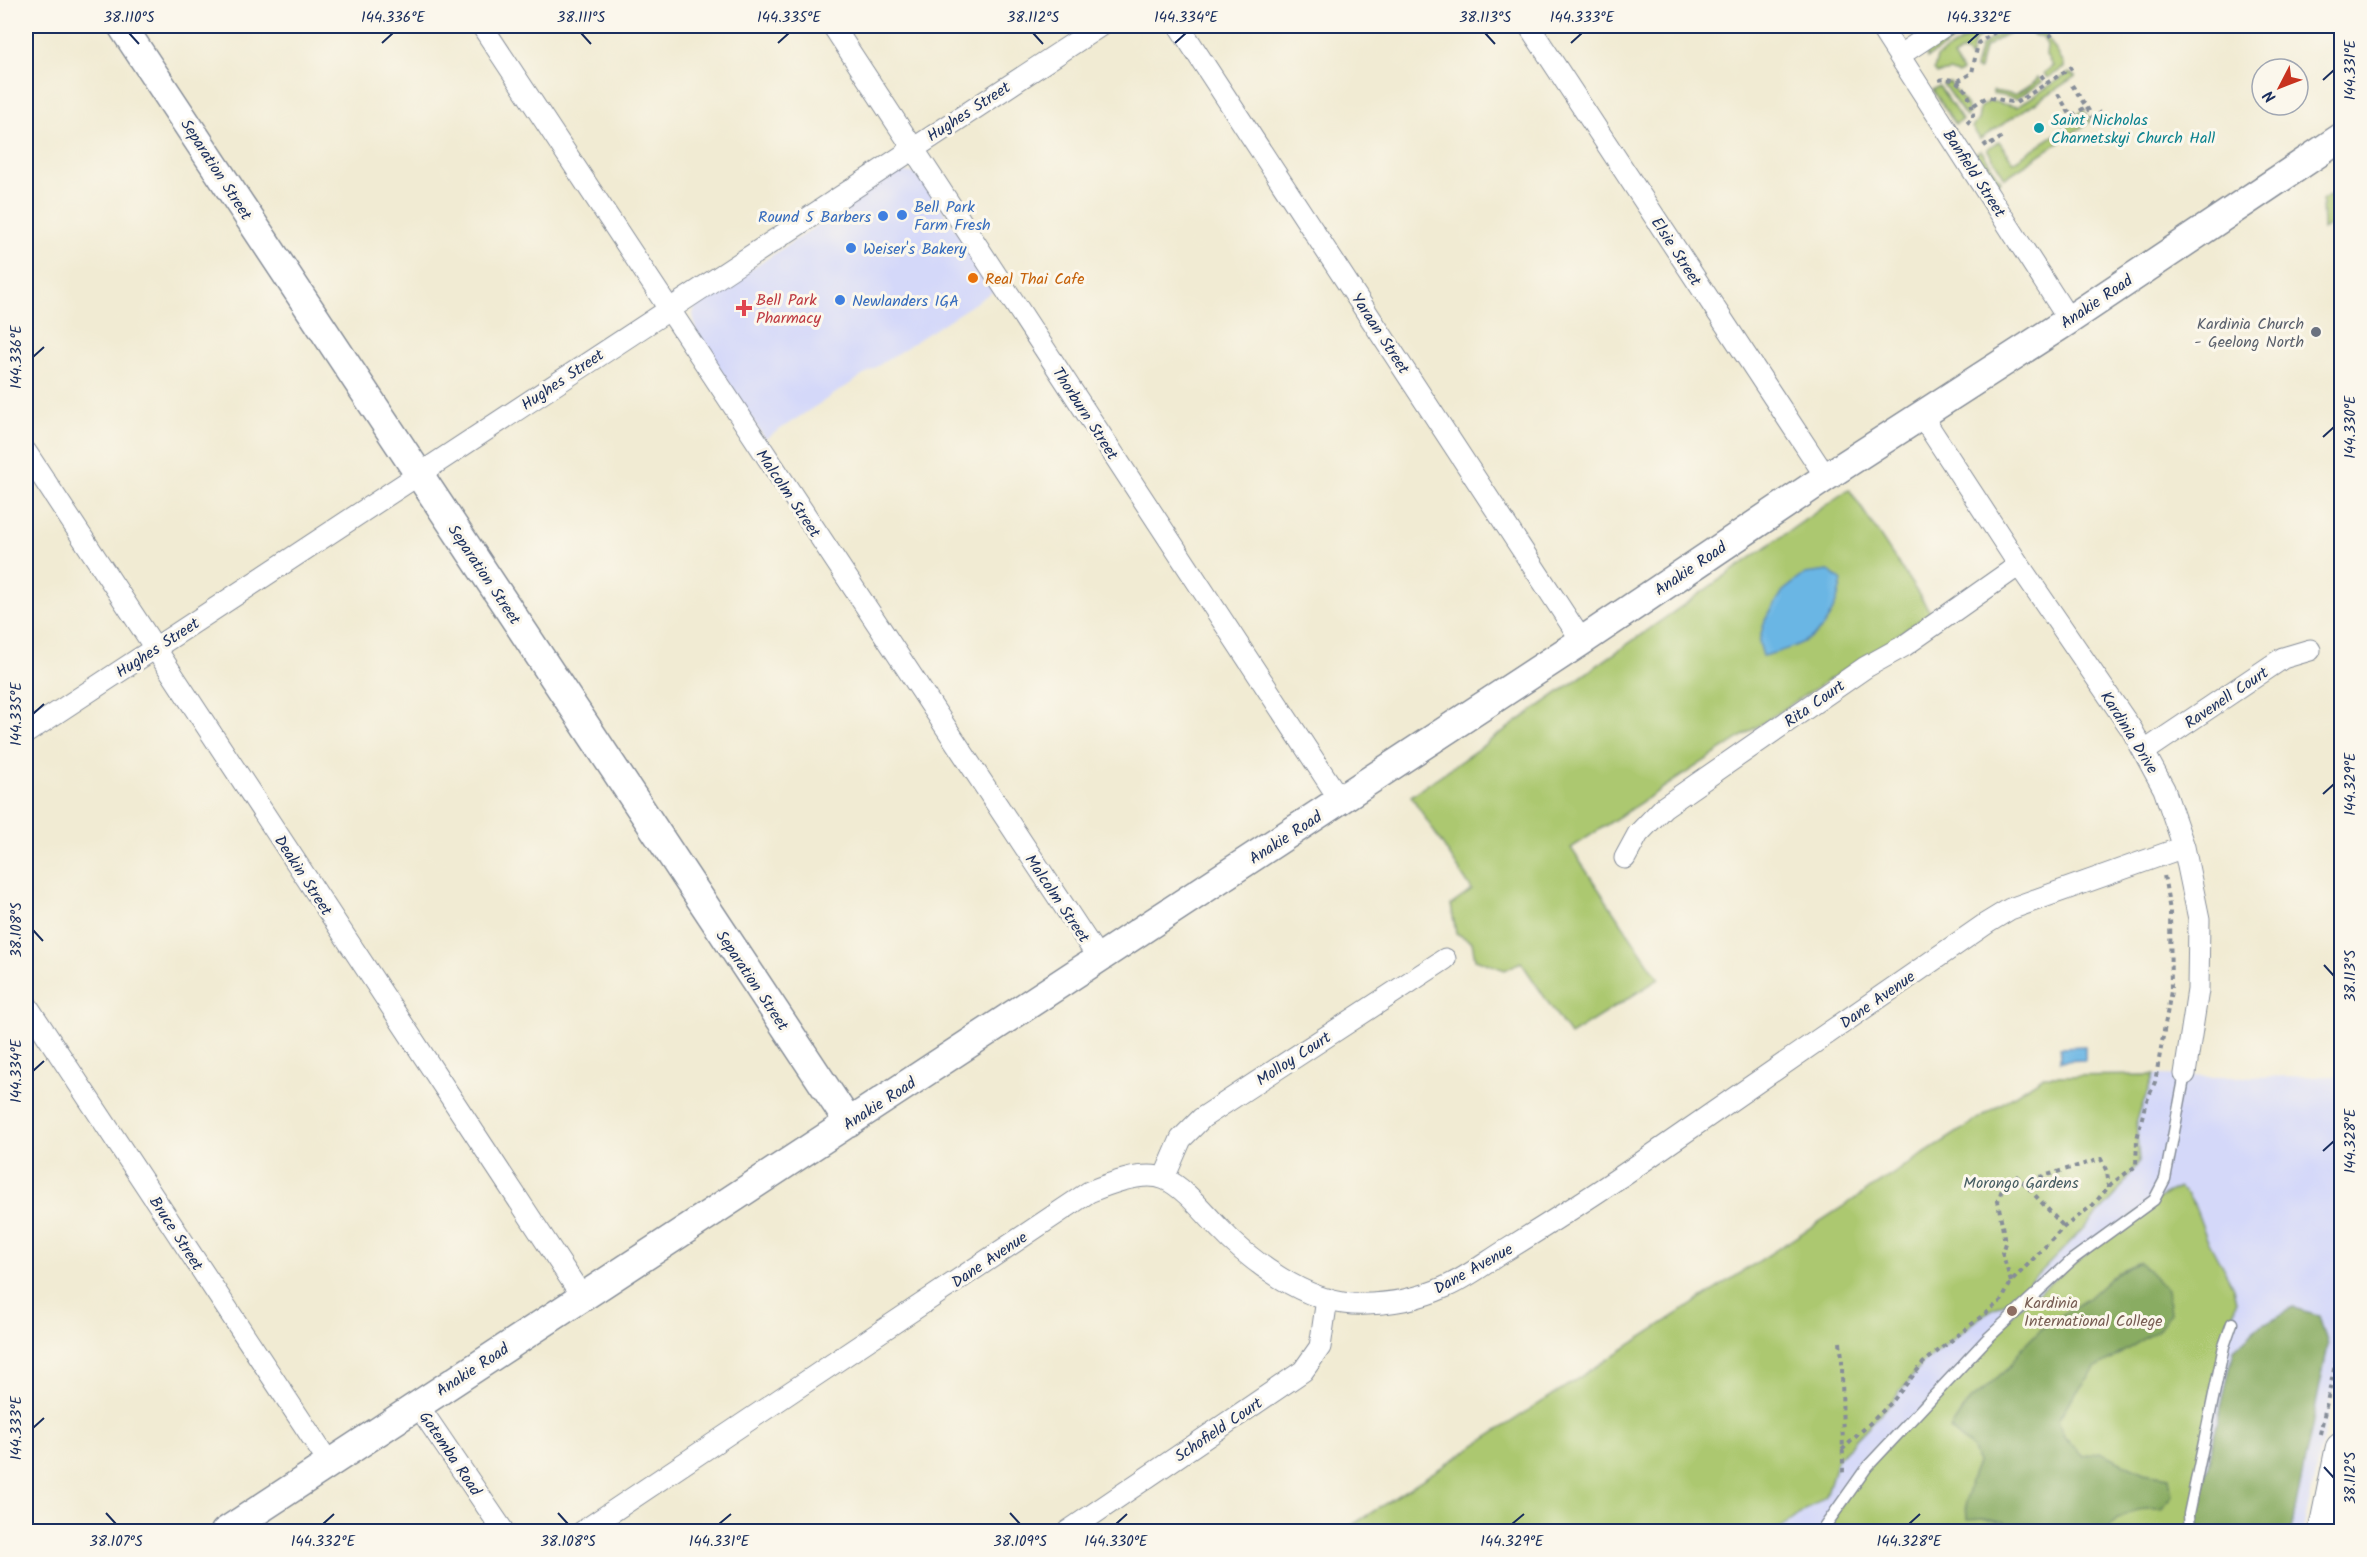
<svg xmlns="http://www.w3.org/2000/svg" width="2367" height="1557" font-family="Kalam,sans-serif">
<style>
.built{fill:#d4d8f9}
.green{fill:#acc86f;stroke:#647c66;stroke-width:1.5}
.forest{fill:#89ac62;stroke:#526e60;stroke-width:1.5}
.water{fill:#6bb6e4;stroke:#4372a1;stroke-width:1.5}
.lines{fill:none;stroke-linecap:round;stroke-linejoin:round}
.service-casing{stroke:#868d98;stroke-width:13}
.minor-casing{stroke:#868d98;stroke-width:23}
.secondary-casing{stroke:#868d98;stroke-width:31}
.trunk-casing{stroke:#868d98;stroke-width:35}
.path{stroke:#868d98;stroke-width:4;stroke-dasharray:4.5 4.5;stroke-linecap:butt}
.service{stroke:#fff;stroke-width:10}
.minor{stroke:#fff;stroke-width:21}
.secondary{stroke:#fff;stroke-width:28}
.trunk{stroke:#fff;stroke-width:33}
.ticks{fill:none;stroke:#1b2f5e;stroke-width:2}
.culture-dot{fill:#0f9aa8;stroke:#fbf7ec;stroke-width:2}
.shop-dot{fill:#3f7fe0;stroke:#fbf7ec;stroke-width:2}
.food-dot{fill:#e8710a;stroke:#fbf7ec;stroke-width:2}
.health-dot{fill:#e0444e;stroke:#fbf7ec;stroke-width:2}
.worship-dot{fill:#6b7280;stroke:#fbf7ec;stroke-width:2}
.education-dot{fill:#8d6e63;stroke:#fbf7ec;stroke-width:2}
.labels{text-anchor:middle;stroke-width:6;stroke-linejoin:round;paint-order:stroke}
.street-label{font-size:16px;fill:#1b2f5e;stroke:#fbf7ec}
.culture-label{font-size:16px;fill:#0d838f;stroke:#fbf7ec;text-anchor:start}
.shop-label{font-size:16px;fill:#366cbe;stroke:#fbf7ec;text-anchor:start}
.food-label{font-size:16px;fill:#c56008;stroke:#fbf7ec;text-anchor:start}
.health-label{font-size:16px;fill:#be3a42;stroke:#fbf7ec;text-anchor:start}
.worship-label{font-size:16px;fill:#5b616d;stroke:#fbf7ec;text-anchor:end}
.park-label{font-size:16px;fill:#465d63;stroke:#fbf7ec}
.education-label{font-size:16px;fill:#785e54;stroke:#fbf7ec;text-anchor:start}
.neatline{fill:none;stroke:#1b2f5e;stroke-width:2}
.ticks-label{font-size:15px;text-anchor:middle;fill:#1b2f5e}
</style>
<rect width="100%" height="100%" fill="#fbf7ec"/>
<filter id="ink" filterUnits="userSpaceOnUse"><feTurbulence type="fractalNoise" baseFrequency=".0167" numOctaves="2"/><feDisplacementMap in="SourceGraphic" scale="12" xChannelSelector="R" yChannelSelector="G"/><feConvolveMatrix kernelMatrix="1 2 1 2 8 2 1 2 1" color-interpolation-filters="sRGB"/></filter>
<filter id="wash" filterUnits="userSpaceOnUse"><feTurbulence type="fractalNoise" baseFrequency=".008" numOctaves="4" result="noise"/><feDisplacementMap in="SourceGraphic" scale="24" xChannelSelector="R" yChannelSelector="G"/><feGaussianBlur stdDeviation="1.35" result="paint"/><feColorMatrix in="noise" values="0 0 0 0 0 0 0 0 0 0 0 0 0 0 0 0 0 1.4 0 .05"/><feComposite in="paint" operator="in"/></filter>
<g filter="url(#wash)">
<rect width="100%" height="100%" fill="#f1ebd3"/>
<path class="built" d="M899,171L913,173L927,186L995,290L765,439L696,333L693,314L695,307L699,301L714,288H723Z
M2157,1075L2215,1077L2341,1076V1355L2303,1531L1343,1532L2044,1076Z"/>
<path class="green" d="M1964,26H1976L1927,58L1926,52L1930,48Z
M1985,26H1997L1974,41L1970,59L1964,50L1953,57L1962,71L1958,74L1949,71L1937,74L1934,70L1937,57Z
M2026,26H2040L2064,63V68L2047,78L2044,73L2053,66L2046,56L2047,45L2042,37L2033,35Z
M2008,28L2011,33L2004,35L1984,48L1979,70L1975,68L1981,46Z
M2069,73L2076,76L1980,139L1972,127L1978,120L1980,108L1990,101L2017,107Z
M2038,77L2042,82L2016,99L1993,94V91L2015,95L2035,82Z
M1950,83L1968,107L1969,112L1966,117L1943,84Z
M1939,86L1962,120L1955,124L1933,90Z
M2084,110L2091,121L2005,178L1987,149L1999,141L2013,162L2073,123L2071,119Z
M1981,150L2001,181L1996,185L1975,154Z
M2341,188V218L2323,230L2322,201Z
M1849,489L1931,613L1571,848L1659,979L1570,1035L1521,962L1505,970L1475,959L1472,942L1456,933L1451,905L1472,890L1411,796Z
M2154,1075L2136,1122L2139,1162L2113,1198L2038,1275L2009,1300L1986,1313L1923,1363L1892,1402L1838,1458L1826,1496L1775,1531H1343L2044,1076Z
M2179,1188L2188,1195L2195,1207L2206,1236L2233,1287L2236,1301L2190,1531L1821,1532L1867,1467L2017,1309L2154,1200Z"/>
<path class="forest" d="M2140,1262L2167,1290L2170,1314L2157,1331L2095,1369L2069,1402L2058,1420L2064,1436L2083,1456L2100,1452L2144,1473L2169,1477L2172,1495L2163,1509C2137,1508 2123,1511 2107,1531H2003L2005,1522L1984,1518L1967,1519L1966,1502L1970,1481L1977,1463L1973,1449L1950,1429L1966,1405L2008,1368L2022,1348L2042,1328L2087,1299L2117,1272Z
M2293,1308L2319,1315L2328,1345L2291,1531H2197V1514L2234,1350L2258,1327Z"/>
<path class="water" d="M1829,571L1842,581C1831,633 1812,643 1763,656L1759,642L1765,620L1783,591L1805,574Z
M2085,1046V1060L2060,1061V1047Z"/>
</g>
<g filter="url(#ink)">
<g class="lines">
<g class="service-casing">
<path id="service" d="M1821,1532L1867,1467L1987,1339L2073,1259L2154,1200L2165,1179L2185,1074
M2190,1532L2189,1514L2224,1346L2232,1323"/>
</g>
<g class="minor-casing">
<path id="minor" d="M482,26L1099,959
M833,26L1340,800
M1179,26L1582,641
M1529,26L1826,477
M1880,26L2069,320
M1900,55L1944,26
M1921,415L2019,565L2132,730L2164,789L2184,847L2199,919L2198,990L2185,1074
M26,452L583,1298
M26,733L1100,26
M2145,751L2283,658L2310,650
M1625,858L1638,834L1664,807L1866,667L1904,646L2019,565
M26,1004L329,1463
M1164,1178L1181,1139L1202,1118L1445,959
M417,1404L504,1532
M582,1532L1089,1192C1108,1184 1144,1170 1165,1179C1185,1188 1205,1214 1220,1229C1251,1262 1305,1301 1352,1304C1383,1305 1416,1300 1445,1287C1467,1278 1488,1261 1508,1249C1558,1218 1607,1187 1655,1153C1766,1076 1876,1000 1987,923L2010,909L2184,847
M1067,1532L1303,1371L1320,1347L1327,1299"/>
</g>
<g class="secondary-casing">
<path id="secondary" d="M122,26L849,1123
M225,1532L1582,641L1826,477L2069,320L2342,137"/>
</g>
<g class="trunk-casing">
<path id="trunk" d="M2325,1532L2342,1449"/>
</g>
<path class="path" d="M2010,26L2013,32
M2045,26L2052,37
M2041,75L2047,83
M1939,80C1961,74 1974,98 1973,118L1966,124
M1958,81L1972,73L1978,43L2005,26
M2072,85L2093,117L2101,112
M2058,94L2071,116L2086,107
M1974,105L1987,97L2016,103L2072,67
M1984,143L1987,147L2005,135
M2023,1182L2064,1227
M2011,1282L2002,1252L2005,1243L1998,1201L2005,1181L2015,1175L2023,1182L2101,1159L2107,1172L2109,1187
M1840,1342L1842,1357L1843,1476
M2320,1434L2342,1333
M1842,1450L1892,1402L1923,1363L2002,1300L2011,1282L2064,1227L2093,1205L2111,1184L2136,1166L2137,1139L2145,1105L2155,1082L2171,991L2170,911L2164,875"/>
<use href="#service" class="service"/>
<use href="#minor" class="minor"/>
<use href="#secondary" class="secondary"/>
<use href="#trunk" class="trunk"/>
</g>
</g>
<path class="ticks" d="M129,33L139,44M581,33L591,44M1033,33L1043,44M1485,33L1495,44M382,43L393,33M778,43L789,33M1175,43L1186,33M1571,43L1582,33M1968,43L1979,33M2323,80L2334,70M33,357L44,347M2323,437L2334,427M33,714L44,704M2323,794L2334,784M33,930L43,941M2324,965L2334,976M33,1071L44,1061M2323,1151L2334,1141M33,1428L44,1418M2324,1467L2334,1478M106,1513L116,1524M558,1513L568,1524M1010,1513L1020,1524M323,1524L334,1514M719,1524L731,1514M1116,1524L1127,1514M1512,1524L1524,1514M1909,1524L1920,1514"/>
<circle class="culture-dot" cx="2039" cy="128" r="6"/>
<g class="shop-dot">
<circle cx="902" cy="215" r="6"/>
<circle cx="883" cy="216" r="6"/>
<circle cx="851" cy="248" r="6"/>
<circle cx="840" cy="300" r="6"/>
</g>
<circle class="food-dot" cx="973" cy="278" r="6"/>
<path class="health-dot" d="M741 299h6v6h6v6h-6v6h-6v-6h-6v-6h6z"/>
<circle class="worship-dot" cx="2316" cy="332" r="6"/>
<circle class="education-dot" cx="2012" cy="1311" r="6"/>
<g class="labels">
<g class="street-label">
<text transform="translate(968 111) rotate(-33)" y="6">Hughes Street</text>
<text transform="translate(217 169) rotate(57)" y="6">Separation Street</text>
<text transform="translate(1975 173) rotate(57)" y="6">Banfield Street</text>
<text transform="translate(1677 251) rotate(57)" y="6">Elsie Street</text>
<text transform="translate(2096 301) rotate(-34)" y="6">Anakie Road</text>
<text transform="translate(1381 333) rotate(57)" y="6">Yaraan Street</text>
<text transform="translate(562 379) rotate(-34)" y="6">Hughes Street</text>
<text transform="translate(1086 413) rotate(57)" y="6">Thorburn Street</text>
<text transform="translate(789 493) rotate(56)" y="6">Malcolm Street</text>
<text transform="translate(1690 568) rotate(-34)" y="6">Anakie Road</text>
<text transform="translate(485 574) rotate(56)" y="6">Separation Street</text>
<text transform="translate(157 647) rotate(-33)" y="6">Hughes Street</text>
<text transform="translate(2226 697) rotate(-34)" y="6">Ravenell Court</text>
<text transform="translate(1814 703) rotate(-35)" y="6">Rita Court</text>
<text transform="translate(2130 732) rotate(58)" y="6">Kardinia Drive</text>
<text transform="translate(1285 837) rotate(-33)" y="6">Anakie Road</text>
<text transform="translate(304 875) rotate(57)" y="6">Deakin Street</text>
<text transform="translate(1058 898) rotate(56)" y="6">Malcolm Street</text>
<text transform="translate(753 980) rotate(56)" y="6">Separation Street</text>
<text transform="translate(1877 999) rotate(-35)" y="6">Dane Avenue</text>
<text transform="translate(1293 1058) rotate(-33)" y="6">Molloy Court</text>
<text transform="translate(879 1103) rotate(-33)" y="6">Anakie Road</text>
<text transform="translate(177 1233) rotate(57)" y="6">Bruce Street</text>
<text transform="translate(989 1259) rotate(-34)" y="6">Dane Avenue</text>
<text transform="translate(1473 1268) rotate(-29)" y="6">Dane Avenue</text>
<text transform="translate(472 1369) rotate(-33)" y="6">Anakie Road</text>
<text transform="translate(1218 1429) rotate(-34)" y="6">Schofield Court</text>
<text transform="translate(451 1453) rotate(56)" y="6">Gotemba Road</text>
</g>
<g class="culture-label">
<text x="2051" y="125">Saint Nicholas<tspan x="2051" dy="18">Charnetskyi Church Hall</tspan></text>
</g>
<g class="shop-label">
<text x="914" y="212">Bell Park<tspan x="914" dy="18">Farm Fresh</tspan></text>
<text x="871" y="222" text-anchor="end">Round 5 Barbers</text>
<text x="863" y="254">Weiser's Bakery</text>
<text x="852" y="306">Newlanders IGA</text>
</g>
<g class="food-label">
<text x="985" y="284">Real Thai Cafe</text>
</g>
<g class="health-label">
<text x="756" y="305">Bell Park<tspan x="756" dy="18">Pharmacy</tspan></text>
</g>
<g class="worship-label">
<text x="2304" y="329">Kardinia Church<tspan x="2304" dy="18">- Geelong North</tspan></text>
</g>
<g class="park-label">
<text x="2021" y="1188">Morongo Gardens</text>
</g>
<g class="education-label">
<text x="2024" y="1308">Kardinia<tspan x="2024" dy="18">International College</tspan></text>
</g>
</g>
<rect width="2367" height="1557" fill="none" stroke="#fbf7ec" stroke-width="66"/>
<g transform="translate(2280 87) rotate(228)"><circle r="28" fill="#fbf7ec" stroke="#a1a7b3" stroke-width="1.5"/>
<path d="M0-4.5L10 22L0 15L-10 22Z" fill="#c8321e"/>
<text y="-9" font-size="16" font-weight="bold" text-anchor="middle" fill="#1b2f5e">N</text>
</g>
<rect x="33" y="33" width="2301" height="1491" class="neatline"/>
<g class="ticks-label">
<text x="129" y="22">38.110°S</text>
<text x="393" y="22">144.336°E</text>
<text x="581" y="22">38.111°S</text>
<text x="789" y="22">144.335°E</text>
<text x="1033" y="22">38.112°S</text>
<text x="1186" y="22">144.334°E</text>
<text x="1485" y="22">38.113°S</text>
<text x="1582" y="22">144.333°E</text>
<text x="1979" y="22">144.332°E</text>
<text transform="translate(2350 70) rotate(-90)" y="5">144.331°E</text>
<text transform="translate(16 357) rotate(-90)" y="5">144.336°E</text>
<text transform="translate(2350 427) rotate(-90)" y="5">144.330°E</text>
<text transform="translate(16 714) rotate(-90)" y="5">144.335°E</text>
<text transform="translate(2350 784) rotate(-90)" y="5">144.329°E</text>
<text transform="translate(16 930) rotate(-90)" y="5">38.108°S</text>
<text transform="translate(2350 976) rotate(-90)" y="5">38.113°S</text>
<text transform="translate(16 1071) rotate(-90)" y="5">144.334°E</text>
<text transform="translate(2350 1141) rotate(-90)" y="5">144.328°E</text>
<text transform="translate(16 1428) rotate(-90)" y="5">144.333°E</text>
<text transform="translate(2350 1478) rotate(-90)" y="5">38.112°S</text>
<text x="116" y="1546">38.107°S</text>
<text x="323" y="1546">144.332°E</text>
<text x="568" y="1546">38.108°S</text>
<text x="719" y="1546">144.331°E</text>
<text x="1020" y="1546">38.109°S</text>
<text x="1116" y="1546">144.330°E</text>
<text x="1512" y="1546">144.329°E</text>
<text x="1909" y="1546">144.328°E</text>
</g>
</svg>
